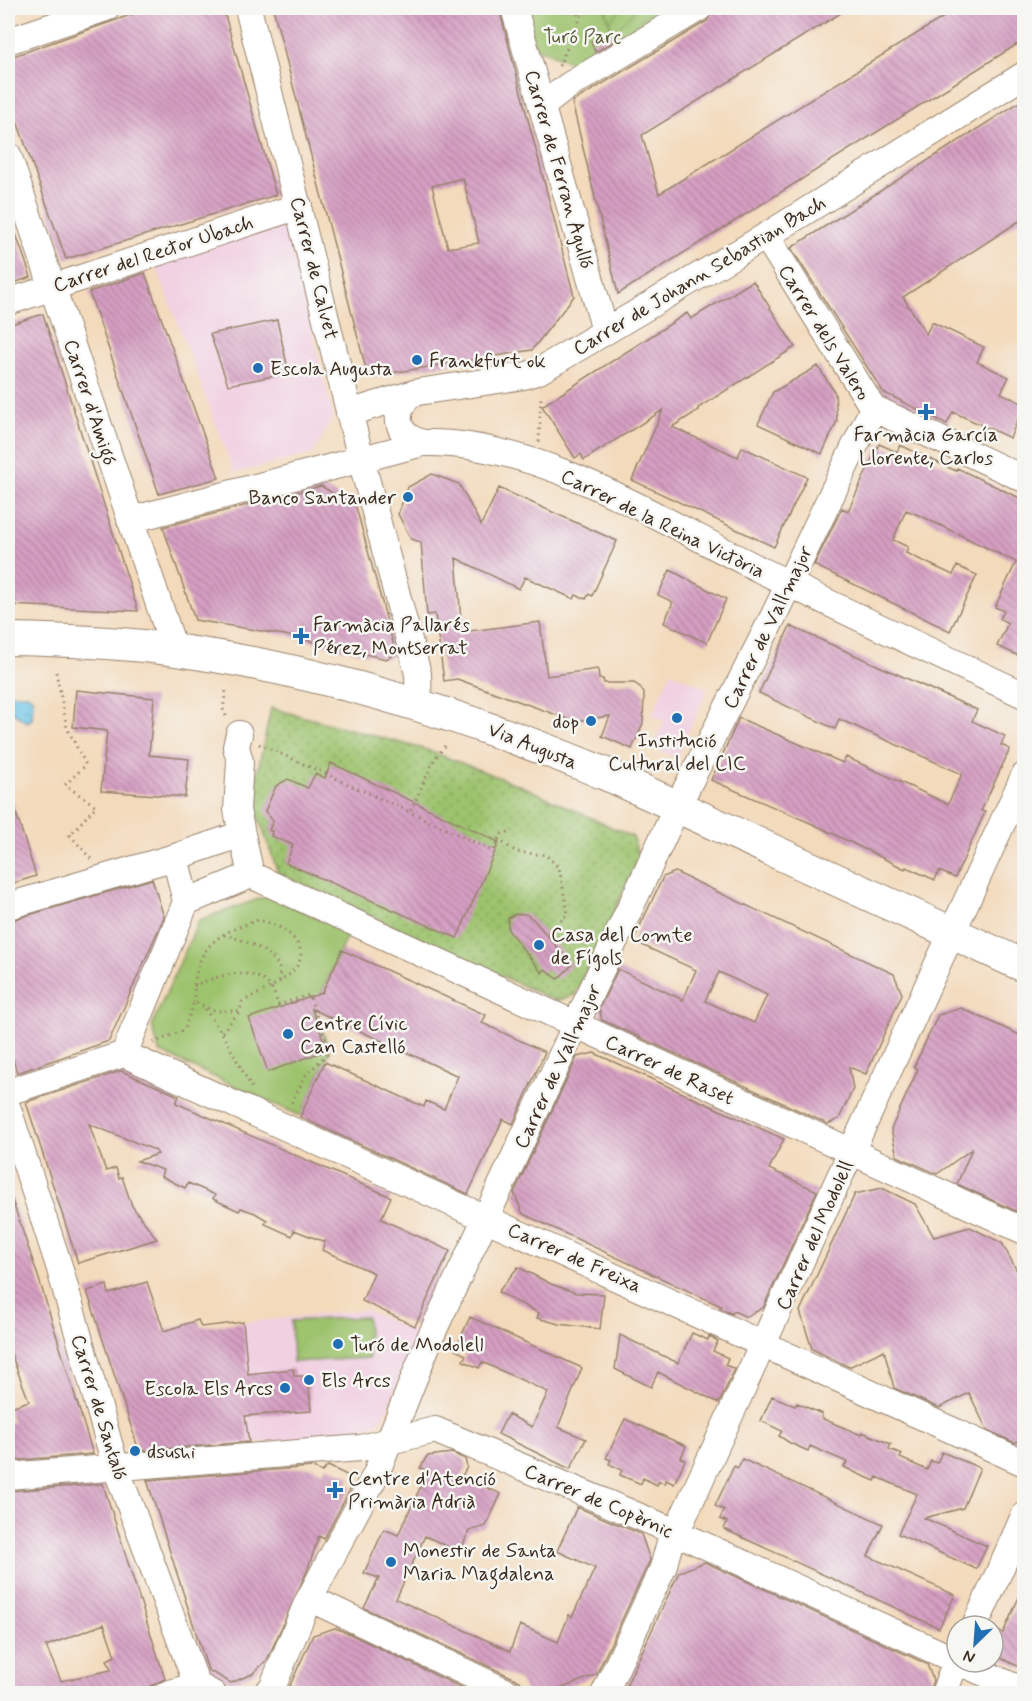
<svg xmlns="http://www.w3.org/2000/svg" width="1032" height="1701" font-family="Mynerve,sans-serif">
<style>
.built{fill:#f1d0e2}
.grass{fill:url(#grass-dots);stroke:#6c7646;stroke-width:1.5}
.park{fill:#9dc36d;stroke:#6c7646;stroke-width:1.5}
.garden{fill:url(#garden-furrows);stroke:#6c7646;stroke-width:1.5}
.water{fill:url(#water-ripples);stroke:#527783;stroke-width:1.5}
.building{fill:url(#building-back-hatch);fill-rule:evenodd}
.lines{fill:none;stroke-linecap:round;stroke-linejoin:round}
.minor-casing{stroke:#97826c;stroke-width:28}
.major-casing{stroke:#97826c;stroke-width:34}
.path{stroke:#97826c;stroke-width:3;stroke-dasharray:1.5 4.5;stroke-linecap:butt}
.minor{stroke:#fff;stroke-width:26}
.major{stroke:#fff;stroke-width:32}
.poi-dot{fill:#1f6fb2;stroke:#f6f6f2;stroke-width:2}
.labels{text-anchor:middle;stroke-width:5;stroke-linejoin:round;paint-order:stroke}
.park-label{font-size:20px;fill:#585836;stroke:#f6f6f2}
.street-label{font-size:20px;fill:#3b2a1e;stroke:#f6f6f2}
.poi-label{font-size:20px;fill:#3b2a1e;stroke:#f6f6f2;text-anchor:start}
</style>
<defs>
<pattern id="grass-dots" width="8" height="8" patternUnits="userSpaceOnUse" patternTransform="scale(1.5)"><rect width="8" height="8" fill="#9dc36d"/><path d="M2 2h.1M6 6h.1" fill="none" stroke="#819f59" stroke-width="1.8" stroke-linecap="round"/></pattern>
<pattern id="garden-furrows" width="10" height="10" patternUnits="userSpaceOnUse" patternTransform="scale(1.5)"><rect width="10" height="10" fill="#9dc36d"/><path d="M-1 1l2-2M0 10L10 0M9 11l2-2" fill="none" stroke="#819f59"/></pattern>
<pattern id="water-ripples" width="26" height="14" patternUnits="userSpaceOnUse" patternTransform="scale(1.5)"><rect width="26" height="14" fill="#6ac4e8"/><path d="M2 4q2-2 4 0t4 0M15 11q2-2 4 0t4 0" fill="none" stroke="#589fbb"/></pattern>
<pattern id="building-back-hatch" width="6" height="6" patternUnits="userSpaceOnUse" patternTransform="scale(1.5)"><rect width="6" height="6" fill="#d69fc3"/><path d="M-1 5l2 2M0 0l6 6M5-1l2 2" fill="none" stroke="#af829e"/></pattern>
</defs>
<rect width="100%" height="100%" fill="#f6f6f2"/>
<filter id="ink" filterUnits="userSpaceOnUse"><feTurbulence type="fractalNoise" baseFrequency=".0167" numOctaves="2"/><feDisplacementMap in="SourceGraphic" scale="12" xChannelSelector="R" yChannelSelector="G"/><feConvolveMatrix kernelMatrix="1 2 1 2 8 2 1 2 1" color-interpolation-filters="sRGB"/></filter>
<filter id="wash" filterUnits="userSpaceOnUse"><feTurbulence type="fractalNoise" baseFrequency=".008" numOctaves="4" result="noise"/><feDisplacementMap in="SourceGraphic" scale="24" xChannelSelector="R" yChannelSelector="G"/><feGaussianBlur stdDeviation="1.35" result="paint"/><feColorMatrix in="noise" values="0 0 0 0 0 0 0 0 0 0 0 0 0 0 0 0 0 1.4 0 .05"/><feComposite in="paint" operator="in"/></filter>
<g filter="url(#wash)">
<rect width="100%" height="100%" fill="#f3dabb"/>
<path class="built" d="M286,221L333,417L313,454L234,473L156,266Z
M671,672L708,689L677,758L652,747L664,721L652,715Z
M366,1310L420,1335L382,1419L365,1429L361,1436L231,1445L212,1345L201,1327Z"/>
<path class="grass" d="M271,708L427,750L524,787L633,837L639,858L575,995L556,1001L278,873L252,799Z"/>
<path class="park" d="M525,8H685L585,69L535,47Z
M267,896L349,931L314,1010L330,1051L301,1116L159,1052L152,1025L199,920Z
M367,1317L369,1358L293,1362L291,1321Z"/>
<path class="garden" d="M605,8H685L616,45Z"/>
<path class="water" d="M8,694H28L33,699L32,719L27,722C15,715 6,709 8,694Z"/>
<g id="blocks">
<path class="building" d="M150,8H223L276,195L66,259L8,96V58Z
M273,8H499L574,296L532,350L368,377ZM463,178L479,243L448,248L432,186Z
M714,8H849L642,135L659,194L958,8H1024V40L618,294L572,102L707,21Z
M612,34L615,41L595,52L591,41Z
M1024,99V218L903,297L926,334L932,322L984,347L977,362L1009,377L1001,393L1024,404L1010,438L953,412L947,424L883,392L791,248Z
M8,217H10L31,277L8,285Z
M145,273L219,478L159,494L89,292Z
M753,281L795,347L698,408L699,410L672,427L738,457L742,447L807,477L774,547L632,480L663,410L584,460L581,454L575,458L542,406L687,313L691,319Z
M43,314L138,611L8,605V325Z
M277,320L289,373L228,385L210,334Z
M818,366L835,393L837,421L822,454L758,424L773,392Z
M879,444L897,452L900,445L956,471L957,468L1024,500V643L1019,656L997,646L1008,623L1000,619L1004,611L995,607L1016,562L923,517L906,510L893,540L908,547L906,553L953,575L957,566L977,575L950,631L814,565L842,508L848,511Z
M432,474L459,484L481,525L499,488L617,541L592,596L589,594L586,599L576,595L574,599L525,577L519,589L456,558L462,632L540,622L547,676L598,669L599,679H603L604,683H634L640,687L644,693L643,723L632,749L602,736L610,716L569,722L568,719L457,679L444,681L435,614L427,615L421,542L411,539L398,514L408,487Z
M321,486L356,507L396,654L386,659L285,635L195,620L163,527Z
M670,570L726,599L707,643L664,623L673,602L658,595Z
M790,626L977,710L972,721L1005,736L1001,745L1010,749L981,811L985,812L955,878L939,871L935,880L906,867L905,869L815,825L711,780L739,718L843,763L846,757L948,804L962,774L839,719L835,729L759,693Z
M76,690L154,698L149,755L189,759L185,797L101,791L107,731L73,727Z
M331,763L499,842L457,938L286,863L293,845L271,836L272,831L269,830L273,821L265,811L276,786L288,779L308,788L315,774L325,778Z
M11,797L36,876L8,885V798Z
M675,872L894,974L902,994L866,1074L849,1067L853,1089L839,1119L828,1124L602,1020L599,1009L618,969L683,1000L696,970L633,941L663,877ZM719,972L767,995L754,1023L705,1001Z
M152,879L164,917L109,1041L17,1073L8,1042V921Z
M515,914H526L534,920L570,962L571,966L558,979L545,969L542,973L508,930V918Z
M342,950L486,1015L482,1023L545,1052L513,1124L503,1119L468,1194L300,1117L325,1062L424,1107L426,1101L444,1109L458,1076L312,1009L327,1050L268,1072L249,1018L322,993Z
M961,1008L1024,1037V1215L957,1184L972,1149L937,1174L897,1156L891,1129L918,1069L914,1067L938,1015Z
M594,1053L784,1139L769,1169L817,1191L763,1308L746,1317L734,1311L732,1314L720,1308L721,1306L523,1214L514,1193L577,1057Z
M121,1071L179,1096L176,1103L391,1197L381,1219L450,1251L415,1326L362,1301L374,1273L322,1250L325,1242L294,1230L292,1236L265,1224L267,1220L255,1213L241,1208L239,1211L213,1199L215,1195L202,1189L188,1183L185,1188L161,1176L163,1170L137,1161L158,1154L155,1150L89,1124L106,1171L116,1168L119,1178L122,1177L132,1206L157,1239L78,1263L26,1102Z
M882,1188L915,1204L934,1237L970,1227L1002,1243L1024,1284V1438L1015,1443L987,1430L969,1393L939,1408L894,1388L884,1350L849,1367L812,1349L800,1311L855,1194Z
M10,1194L38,1276L93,1454L8,1461V1424L12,1422L8,1408L29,1401L8,1346V1195Z
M518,1267L551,1284L576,1293L604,1294L600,1329L559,1324L537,1318L539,1313L498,1292Z
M147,1282L164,1331L198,1320L201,1327L243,1322L248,1374L293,1369L294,1376H308L311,1411L245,1416L249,1442L139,1451L87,1291L107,1285L109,1294Z
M470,1317L582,1368L558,1427L586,1439L570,1469L498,1434L508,1414L532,1427L548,1392L482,1362L479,1368L463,1361L466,1355L455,1350Z
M692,1333L708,1340L709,1336L718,1341L713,1351L728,1358L725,1365L735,1369L719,1403L658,1372L651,1387L615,1369L620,1335L678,1363Z
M772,1396L795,1406L797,1403L822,1414L821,1418L861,1435L862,1432L891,1444L889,1449L902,1454L900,1458L927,1470L931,1461L937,1463L942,1452L980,1468L963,1508L924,1518L987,1546L976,1569L898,1534L917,1494L877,1477L875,1481L856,1473L844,1467L847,1462L810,1446L808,1451L790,1443L779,1436L782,1431L761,1421Z
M625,1419L686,1446L681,1458L685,1460L674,1484L666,1480L665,1484L659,1481L657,1485L643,1478L641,1484L620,1475L622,1470L609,1464L611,1460L606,1458Z
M452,1453L465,1459L467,1467L462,1476L501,1494L486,1526L469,1531L460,1552L425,1536L396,1599L510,1651L520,1625L558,1642L569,1615L572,1617L595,1568L557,1551L577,1507L641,1534L650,1560L596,1675L547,1694H526L520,1681L364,1608L379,1578L364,1573L384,1529L398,1535L428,1471L420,1468L427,1456Z
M742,1459L883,1524L868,1556L955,1595L939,1628L724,1529L727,1522L720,1519L724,1510L715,1506L734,1466L738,1468Z
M328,1466L351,1477L347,1484L352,1486L324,1539L319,1536L307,1571L267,1660L252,1674L231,1683L208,1670L147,1480L312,1467L322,1472Z
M103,1484L165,1679L135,1694H17L8,1669V1491ZM104,1624L115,1656L107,1660L111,1670L61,1681L46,1646Z
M705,1562L927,1664L933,1680L929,1694H629L626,1686L679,1572Z
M1024,1586V1669L998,1657L993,1643V1629L1003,1633Z
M335,1628L350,1634L475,1694H286L313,1635Z"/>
</g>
</g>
<g filter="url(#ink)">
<use href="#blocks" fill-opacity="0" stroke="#97826c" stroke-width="1.5"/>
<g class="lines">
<g class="minor-casing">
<path id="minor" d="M248,8L361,459L418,674L419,704
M514,8L605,331
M8,41L106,8
M542,106L568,86L699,8
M8,155L174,649
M766,236L873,408L1024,479
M8,302L299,206
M409,395C392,415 396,436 423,443
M349,413L418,392L524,376L539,371L766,236L1024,75
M130,520L423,443C538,440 659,520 761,570C848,613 936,654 1024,695
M239,734L236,747L240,761L237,810L242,834
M251,875L1024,1231
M186,902L175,857L242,834L251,875
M186,902L251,875
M8,906L175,857
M124,1054L1024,1463
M124,1054L186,902
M8,1092L124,1054
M8,1109L59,1266L116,1468L197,1685L213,1694
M8,1476L361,1448L435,1430L673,1531L957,1661
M311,1599L511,1694
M975,1626L1024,1516
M959,1662L1024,1691
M167,1694L197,1685
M266,1694L272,1688L307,1603L376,1474L430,1338L677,807L774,615L873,408
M604,1694L663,1568L673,1531L681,1522L1024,776
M944,1694L957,1657"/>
</g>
<g class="major-casing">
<path id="major" d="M8,639C62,640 122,642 175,650C328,671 474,718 615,778L1024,966"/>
</g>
<path class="path" d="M576,8L579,17
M559,66L585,8
M539,442L541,394
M56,672L67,728L86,765L65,785L96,806L70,835L91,859
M226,716L223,709L226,690
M259,744L410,812
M445,746L435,758L410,812L493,851L498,839L516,852L546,855L559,868L568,914L547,934
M498,839L501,834L513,831
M224,935C240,939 271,949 279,967C280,970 279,977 280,981
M194,986C217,976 249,964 270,986C274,991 277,1001 279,1008
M278,1005L309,995L330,1051L306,1075L290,1106
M205,1009L222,1033L252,1088
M222,1032L240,1011
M153,1043L184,1030L194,1002L215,1011H240L242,1002C261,991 319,970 295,940C285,928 272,923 258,920C210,936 194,950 194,1002"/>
<use href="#minor" class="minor"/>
<use href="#major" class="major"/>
</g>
</g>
<g class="poi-dot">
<circle cx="417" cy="360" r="6"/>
<circle cx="258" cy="368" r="6"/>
<path d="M923 403h6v6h6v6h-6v6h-6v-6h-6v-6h6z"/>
<circle cx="408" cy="497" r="6"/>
<path d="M298 627h6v6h6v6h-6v6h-6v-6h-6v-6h6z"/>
<circle cx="677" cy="718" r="6"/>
<circle cx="591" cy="721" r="6"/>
<circle cx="539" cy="945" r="6"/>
<circle cx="288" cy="1034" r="6"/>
<circle cx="338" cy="1344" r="6"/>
<circle cx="309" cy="1380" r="6"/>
<circle cx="285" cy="1388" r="6"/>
<circle cx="135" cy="1451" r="6"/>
<path d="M332 1481h6v6h6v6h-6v6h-6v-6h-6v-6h6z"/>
<circle cx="391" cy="1562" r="6"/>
</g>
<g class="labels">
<g class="park-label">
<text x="582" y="43">Turó Parc</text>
</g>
<g class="street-label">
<text transform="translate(560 169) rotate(74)" y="7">Carrer de Ferran Agulló</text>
<text transform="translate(153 253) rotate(-18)" y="7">Carrer del Rector Ubach</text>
<text transform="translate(315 268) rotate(76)" y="7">Carrer de Calvet</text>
<text transform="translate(699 275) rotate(-31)" y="7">Carrer de Johann Sebastian Bach</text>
<text transform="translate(825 332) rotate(58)" y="7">Carrer dels Valero</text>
<text transform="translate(91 402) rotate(72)" y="7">Carrer d'Amigó</text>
<text transform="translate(663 523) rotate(26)" y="7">Carrer de la Reina Victòria</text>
<text transform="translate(767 627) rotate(-64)" y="7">Carrer de Vallmajor</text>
<text transform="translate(533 745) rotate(22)" y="7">Via Augusta</text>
<text transform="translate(557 1066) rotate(-65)" y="7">Carrer de Vallmajor</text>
<text transform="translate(670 1069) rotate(25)" y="7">Carrer de Raset</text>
<text transform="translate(814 1235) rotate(-66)" y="7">Carrer del Modolell</text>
<text transform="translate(575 1257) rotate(24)" y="7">Carrer de Freixa</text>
<text transform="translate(100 1407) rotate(73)" y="7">Carrer de Santaló</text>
<text transform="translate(599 1500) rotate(23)" y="7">Carrer de Copèrnic</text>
</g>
<g class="poi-label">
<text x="429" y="367">Frankfurt ok</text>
<text x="270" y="375">Escola Augusta</text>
<text x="926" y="441" text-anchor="middle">Farmàcia García<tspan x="926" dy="23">Llorente, Carlos</tspan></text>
<text x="396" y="504" text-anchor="end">Banco Santander</text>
<text x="313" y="631">Farmàcia Pallarés<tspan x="313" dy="23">Pérez, Montserrat</tspan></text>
<text x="579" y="728" text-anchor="end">dop</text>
<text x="677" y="747" text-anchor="middle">Institució<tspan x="677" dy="23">Cultural del CIC</tspan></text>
<text x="551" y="941">Casa del Comte<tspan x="551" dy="23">de Fígols</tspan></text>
<text x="300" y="1030">Centre Cívic<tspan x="300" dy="23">Can Castelló</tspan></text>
<text x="350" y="1351">Turó de Modolell</text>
<text x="321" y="1387">Els Arcs</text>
<text x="273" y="1395" text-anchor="end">Escola Els Arcs</text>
<text x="147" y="1458">dsushi</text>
<text x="348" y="1485">Centre d'Atenció<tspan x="348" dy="23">Primària Adrià</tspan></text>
<text x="403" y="1557">Monestir de Santa<tspan x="403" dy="23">Maria Magdalena</tspan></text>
</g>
</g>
<rect width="1032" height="1701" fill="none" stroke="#f6f6f2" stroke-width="30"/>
<g transform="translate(975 1644) rotate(205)"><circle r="28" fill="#f6f6f2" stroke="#aba49d" stroke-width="1.5"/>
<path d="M0-4.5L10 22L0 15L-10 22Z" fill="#1f6fb2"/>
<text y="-9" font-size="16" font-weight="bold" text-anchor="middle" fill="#3b2a1e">N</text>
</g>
</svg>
